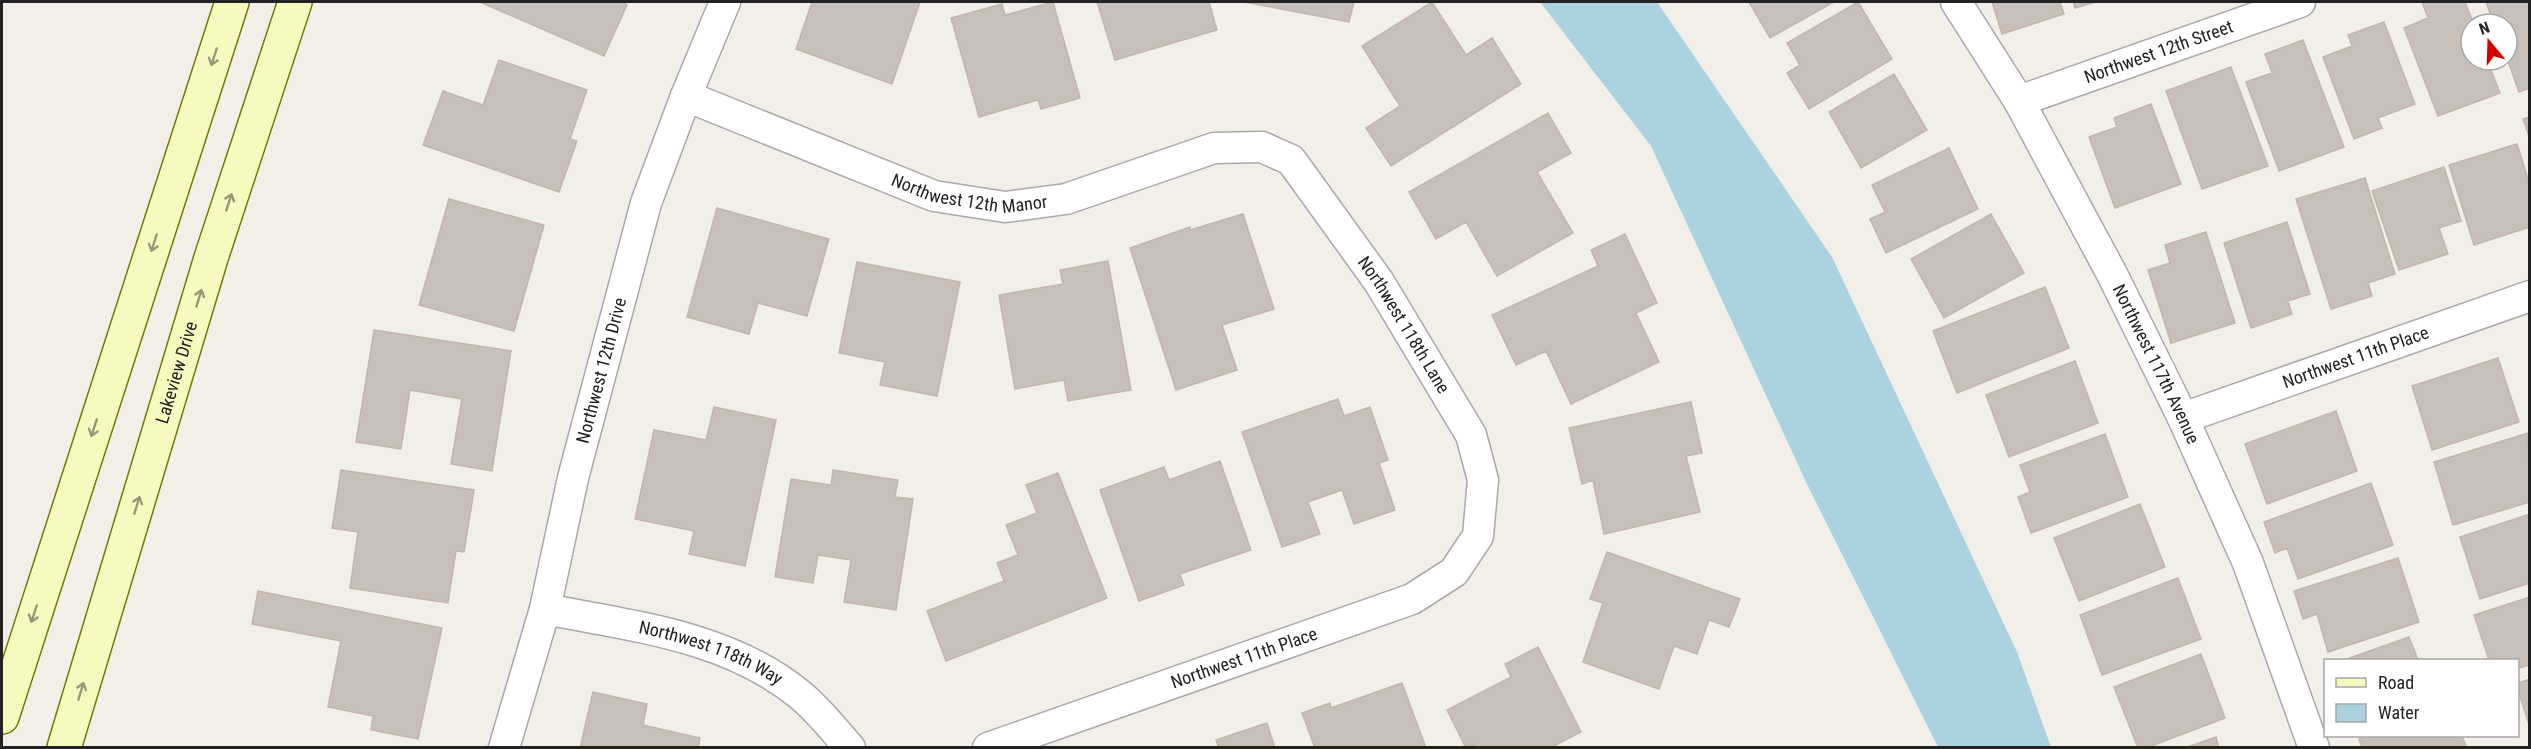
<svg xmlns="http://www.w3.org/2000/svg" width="2531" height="749" font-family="'Roboto Condensed',sans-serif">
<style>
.water{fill:#aad3df}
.building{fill:#c7bfb8;stroke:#c4b6ab;stroke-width:1.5}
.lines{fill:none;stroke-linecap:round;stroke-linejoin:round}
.street-casing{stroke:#a9a9a9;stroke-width:33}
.secondary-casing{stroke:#707d05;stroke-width:36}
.street{stroke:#fff;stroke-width:30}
.secondary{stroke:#f7fabf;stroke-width:33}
.oneway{stroke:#979978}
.labels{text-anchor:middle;stroke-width:5;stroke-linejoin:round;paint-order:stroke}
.street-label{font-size:18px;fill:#222;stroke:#fff}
</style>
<rect width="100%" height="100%" fill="#f2efe9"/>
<path class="water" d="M1540,2H1657L1832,257L2017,652L2051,747H1938L1806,482L1651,146Z"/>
<path class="building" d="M480,2H623L627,5L604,56Z
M812,2H920L892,84L796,49Z
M1053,2L1080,98L1041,109L1038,100L979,117L951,18L1002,4L1005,15Z
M1097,2H1209L1217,30L1115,60Z
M1244,2H1354L1349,22Z
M1432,2L1466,55L1492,38L1521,84L1391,166L1366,128L1400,106L1362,46Z
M1749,2H1834L1770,38Z
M1858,2L1892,59L1809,109L1787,73L1800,65L1787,43Z
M1992,2H2060L2064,14L2002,34Z
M2073,2H2095L2075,8Z
M2422,2H2465L2474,24H2471V60H2487L2500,93L2438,116L2404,28L2428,18Z
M2486,2H2530V88L2519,92L2507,58V24H2494Z
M2384,22L2415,104L2378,118L2382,128L2354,139L2323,57L2352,46L2348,35Z
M2303,40L2344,147L2279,171L2246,82L2272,73L2265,54Z
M499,60L587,90L570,139L577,141L559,192L423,145L443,91L483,105Z
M2231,67L2268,166L2202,189L2166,91Z
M1894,74L1927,130L1861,168L1829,112Z
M2151,104L2181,184L2115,208L2089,137L2117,127L2114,118Z
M1548,113L1571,153L1537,172L1573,233L1497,276L1466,222L1436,239L1409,192Z
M2530,117V139L2523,119Z
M2517,144L2530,185V227L2474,245L2449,165Z
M1949,148L1978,209L1886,253L1870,219L1885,212L1872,185Z
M2444,167L2461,221L2439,228L2448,254L2399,270L2372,191Z
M2365,178L2395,274L2368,283L2372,296L2331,309L2296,199Z
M449,199L544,225L514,331L419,305Z
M717,208L829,239L807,316L758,303L749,334L687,317Z
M1243,214L1274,309L1222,325L1237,370L1176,390L1130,248L1190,227V230Z
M1991,214L2024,273L1944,318L1911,259Z
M2287,222L2310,294L2288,301L2292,314L2251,328L2224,243Z
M2206,232L2235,323L2171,343L2148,270L2170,263L2165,245Z
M1625,234L1657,303L1636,313L1659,362L1571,404L1546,351L1516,365L1492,315L1598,266L1591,250Z
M1108,261L1131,390L1068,401L1064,380L1015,389L999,295L1063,284L1060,270Z
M857,262L960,282L937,396L880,385L885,362L839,353Z
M2045,287L2069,348L1957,393L1933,331Z
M374,330L511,351L492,471L451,464L462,399L410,390L401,449L356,442Z
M2498,358L2519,422L2432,450L2412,386Z
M2075,361L2098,423L2009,457L1986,395Z
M1338,399L1344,416L1370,407L1388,460L1379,463L1395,510L1354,524L1342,490L1308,502L1320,534L1282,547L1242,432Z
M1691,402L1702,453L1686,456L1700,512L1604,534L1593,480L1582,484L1569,428Z
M714,407L776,420L745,566L689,554L694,531L635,519L654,430L706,440Z
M2336,411L2357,471L2267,504L2245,444Z
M2528,433L2530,502L2453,525L2434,462Z
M2105,434L2128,497L2031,533L2018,497L2030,492L2020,465Z
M1220,461L1251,550L1180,574L1184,585L1139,601L1100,490L1164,467L1169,480Z
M341,470L474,490L464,552L456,551L448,603L350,588L358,532L332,528Z
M833,470L898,480L895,497L913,499L896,610L844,602L851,560L818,555L813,583L775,577L791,479L831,485Z
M1058,473L1107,598L946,661L927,611L1004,581L997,563L1018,555L1006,525L1037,513L1026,485Z
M2371,483L2393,545L2298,579L2287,548L2275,553L2264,522Z
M2140,504L2165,567L2079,601L2054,538Z
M2530,514V583L2480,599L2460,537Z
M1607,552L1740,599L1729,627L1709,620L1697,654L1674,646L1659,689L1583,662L1603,603L1590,599Z
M2398,558L2419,622L2328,652L2317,614L2303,619L2294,591Z
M2178,578L2201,639L2102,675L2080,615Z
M258,591L442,628L418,739L371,730L373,716L328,707L341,641L252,624Z
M2530,597V665L2518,668V660H2489L2474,615Z
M2409,637L2418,660H2344Z
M1538,647L1581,732L1550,748H1475L1473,744L1466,748L1447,710L1511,677L1505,664Z
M2201,654L2225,718L2146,748H2138L2114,687Z
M2530,679V728L2518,690V683Z
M1402,683L1426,748H1315L1302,713L1330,703L1331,708Z
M593,692L647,704L643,725L700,738L698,748H580Z
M1267,723L1275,748H1219L1216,740Z
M2368,736H2462L2467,748H2362L2359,739Z
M2216,737L2219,748H2185Z"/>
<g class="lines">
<g class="street-casing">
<g id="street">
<path id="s1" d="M1956,2L2019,101L2113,276L2183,418L2248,563L2314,748"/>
<path id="s2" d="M686,96L934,196L1005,207L1066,199L1214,148L1262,147L1291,160L1379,282L1471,435L1483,480L1478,536L1454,572L1412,599L988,748"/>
<path id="s3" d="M2019,101L2300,2"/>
<path id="s4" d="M2183,418L2530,296"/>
<path id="s5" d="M545,609C632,626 728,636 799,694C818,709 834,730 850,748"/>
<path id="s6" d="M504,748L545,609L573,478L646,203L686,96L725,2"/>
</g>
</g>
<g class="secondary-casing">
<g id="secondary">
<path d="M2,717L232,2"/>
<path id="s7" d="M64,748L211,258L295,2"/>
</g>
</g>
<use href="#street" class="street"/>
<use href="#secondary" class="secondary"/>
</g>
<defs><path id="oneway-shaft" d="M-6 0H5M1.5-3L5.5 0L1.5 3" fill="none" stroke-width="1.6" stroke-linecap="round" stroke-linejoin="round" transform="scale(1.5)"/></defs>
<g class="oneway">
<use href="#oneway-shaft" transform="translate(214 57) rotate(108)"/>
<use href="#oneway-shaft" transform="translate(229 202) rotate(-72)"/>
<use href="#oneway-shaft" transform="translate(154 243) rotate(108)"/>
<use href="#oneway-shaft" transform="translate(199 298) rotate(-73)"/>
<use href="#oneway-shaft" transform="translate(94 428) rotate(108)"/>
<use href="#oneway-shaft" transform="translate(137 505) rotate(-73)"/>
<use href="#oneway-shaft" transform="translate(34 614) rotate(108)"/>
<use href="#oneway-shaft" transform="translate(81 691) rotate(-73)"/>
</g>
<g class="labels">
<g class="street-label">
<text dy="6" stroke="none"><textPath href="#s3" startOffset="148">Northwest 12th Street</textPath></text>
<text dy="6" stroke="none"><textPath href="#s2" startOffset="302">Northwest 12th Manor</textPath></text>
<text dy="6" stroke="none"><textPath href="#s2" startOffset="837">Northwest 118th Lane</textPath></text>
<text dy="6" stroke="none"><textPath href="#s4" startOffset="183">Northwest 11th Place</textPath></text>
<text dy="6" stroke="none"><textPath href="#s1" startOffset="414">Northwest 117th Avenue</textPath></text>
<text dy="6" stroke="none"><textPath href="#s6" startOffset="390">Northwest 12th Drive</textPath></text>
<text dy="6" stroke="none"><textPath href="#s7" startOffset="392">Lakeview Drive</textPath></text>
<text dy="6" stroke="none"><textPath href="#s5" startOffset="172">Northwest 118th Way</textPath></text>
<text transform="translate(1244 658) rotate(-19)" y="6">Northwest 11th Place</text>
</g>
</g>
<rect width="2531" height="749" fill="none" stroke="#222222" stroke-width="6"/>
<rect x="2324" y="659" width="195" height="78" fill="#ffffff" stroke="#a7a7a7" stroke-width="1.5"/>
<rect x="2336" y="678" width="30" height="9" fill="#f7fabf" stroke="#a7a7a7" stroke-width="1.5"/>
<text x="2378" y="689" font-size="18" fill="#222222">Road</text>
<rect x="2336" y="704" width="30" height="18" fill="#aad3df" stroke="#a7a7a7" stroke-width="1.5"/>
<text x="2378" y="719" font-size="18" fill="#222222">Water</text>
<g transform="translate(2489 42) rotate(341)"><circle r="28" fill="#ffffff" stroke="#a7a7a7" stroke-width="1.5"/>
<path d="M0-4.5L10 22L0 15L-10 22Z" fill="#d40000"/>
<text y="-9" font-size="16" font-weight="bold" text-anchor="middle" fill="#222222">N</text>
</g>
</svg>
